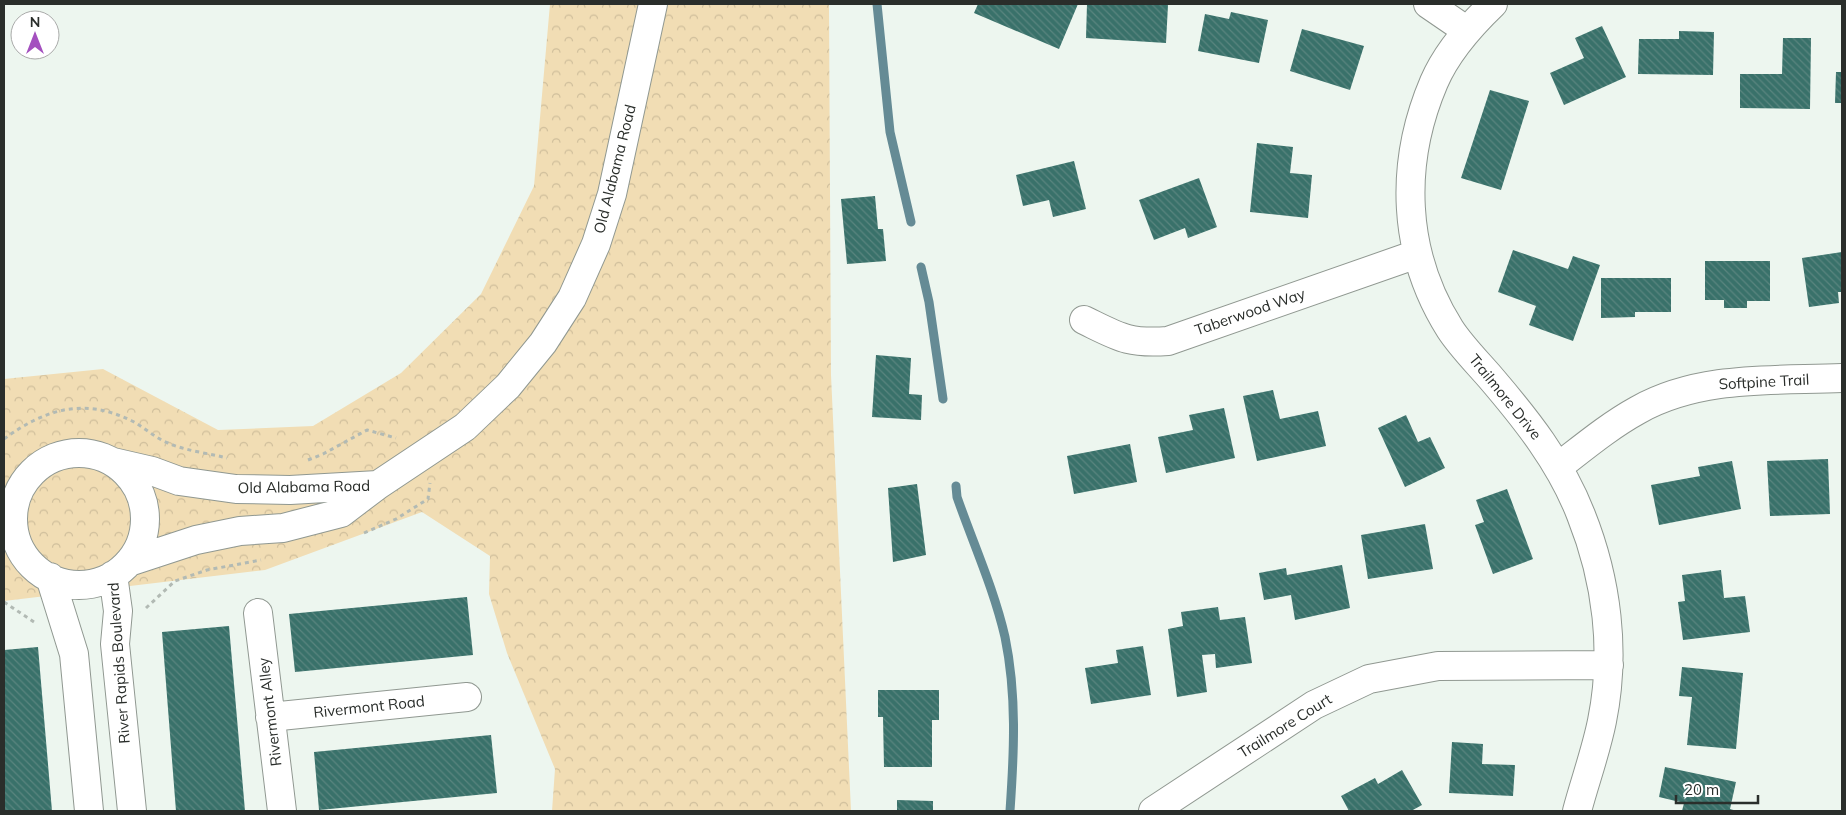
<svg xmlns="http://www.w3.org/2000/svg" width="1846" height="815" font-family="Mulish,sans-serif">
<style>
.forest{fill:url(#forest-crowns)}
.lines{fill:none;stroke-linecap:round;stroke-linejoin:round}
.stream{stroke:#658b95;stroke-width:9}
.building{fill:url(#building-back-hatch)}
.minor-casing{stroke:#909891;stroke-width:30}
.path{stroke:#b2bab4;stroke-width:3;stroke-dasharray:4 4;stroke-linecap:butt}
.minor{stroke:#fff;stroke-width:28}
.labels{text-anchor:middle;stroke-width:5;stroke-linejoin:round;paint-order:stroke}
.street-label{font-size:15px;fill:#2a2e2b;stroke:#fff}
</style>
<defs>
<pattern id="forest-crowns" width="20" height="18" patternUnits="userSpaceOnUse" patternTransform="scale(1.25)"><rect width="20" height="18" fill="#f1ddb4"/><path d="M2 6a3 3 0 1 1 6 0M12 15a3 3 0 1 1 6 0" fill="none" stroke="#cfbe9b"/></pattern>
<pattern id="building-back-hatch" width="6" height="6" patternUnits="userSpaceOnUse" patternTransform="scale(1.25)"><rect width="6" height="6" fill="#39716a"/><path d="M-1 5l2 2M0 0l6 6M5-1l2 2" fill="none" stroke="#5a857f"/></pattern>
</defs>
<rect width="100%" height="100%" fill="#edf6ef"/>
<path class="forest" d="M550,4H829L831,375L851,811H552L555,769L507,653L489,594L490,556L422,512L265,570L4,601V379L103,369L218,430L313,426L401,373L481,294L534,186Z"/>
<g class="lines">
<path class="stream" d="M877,4L890,132L911,222
M921,267L929,302L943,399
M956,486L957,497C973,543 994,589 1005,637C1017,695 1014,753 1010,811"/>
</g>
<path class="building" d="M978,4H1078L1059,49L974,13Z
M1087,4L1168,5L1166,43L1086,38Z
M1231,12L1268,20L1259,63L1198,51L1205,14L1229,19Z
M1602,26L1626,77L1564,105L1550,73L1584,58L1575,38Z
M1302,29L1364,46L1350,90L1290,71Z
M1679,31L1714,32L1713,75L1638,74L1639,39H1679Z
M1783,38H1811L1810,109L1740,108V74H1782Z
M1836,72H1842V103H1835Z
M1490,90L1529,101L1501,190L1461,178Z
M1257,143L1293,147L1290,173L1312,175L1308,218L1250,212Z
M1074,161L1086,209L1053,217L1049,200L1023,206L1016,175Z
M1199,178L1217,227L1188,238L1185,228L1154,240L1139,200Z
M875,196L878,229H883L886,261L847,264L841,199Z
M1513,250L1568,269L1573,256L1600,265L1573,341L1529,325L1536,306L1498,292Z
M1842,252V292H1838L1839,303L1809,307L1802,258Z
M1705,261H1770V301H1747V308H1724V300H1705Z
M1601,278H1671V312H1635V317L1601,318Z
M876,355L911,358L909,394L922,395L921,420L872,417Z
M1273,390L1280,419L1318,411L1326,446L1257,461L1243,396Z
M1224,408L1235,458L1166,473L1158,437L1193,430L1189,415Z
M1406,415L1418,442L1430,437L1445,468L1405,487L1378,428Z
M1130,444L1137,482L1074,494L1067,456Z
M1828,459L1830,514L1770,516L1767,461Z
M1732,461L1741,509L1659,525L1651,485L1700,476L1698,467Z
M917,484L926,555L893,562L888,488Z
M1507,489L1533,559L1493,574L1475,525L1484,522L1476,500Z
M1425,524L1433,569L1368,579L1361,535Z
M1342,565L1350,608L1295,620L1291,595L1264,600L1259,573L1286,568L1287,575Z
M1721,570L1724,598L1745,596L1750,632L1683,640L1678,602L1685,601L1682,575Z
M467,597L473,655L295,672L289,614Z
M1218,607L1220,620L1245,617L1252,663L1216,668L1215,654L1202,655L1207,692L1177,697L1168,629L1183,626L1181,612Z
M229,626L245,811H176L162,632Z
M1143,646L1151,695L1091,704L1085,668L1118,663L1116,650Z
M38,647L52,811H4V650Z
M1682,667L1743,673L1736,749L1687,745L1692,697L1679,696Z
M878,690H939V720H932V767H884L883,717H878Z
M491,735L497,793L319,810L314,752Z
M1452,742L1483,744L1482,764L1515,765L1513,796L1449,793Z
M1665,767L1736,782L1730,809L1737,811H1682L1684,803L1659,797Z
M1402,770L1422,805L1411,811H1349L1341,796L1375,778L1378,784Z
M897,800L933,801V811H897Z"/>
<g class="lines">
<g class="minor-casing">
<path id="minor" d="M1428,4L1466,30
M1493,4C1470,26 1447,52 1434,82C1399,164 1402,253 1450,329C1461,346 1477,362 1490,377C1526,419 1561,463 1581,515C1607,580 1616,652 1602,721C1596,751 1585,781 1577,811
M1084,320C1119,337 1128,344 1168,341L1417,254
M13 519a66 66 0 1 1 132 0a66 66 0 1 1-132 0Z
M113,462L152,471L179,481L236,489L290,490L378,485
M1558,467C1584,447 1609,426 1638,410C1700,375 1774,381 1842,378
M129,562L196,540L240,531L283,528L341,513L378,485L465,427L508,386L543,343L572,298L596,244L612,194L653,4
M113,575L118,611L115,644L132,811
M50,577L74,654L89,811
M258,613L282,811
M270,717L467,697
M1153,811L1314,705L1369,679L1438,666L1609,665"/>
</g>
<path class="path" d="M4,439C45,409 84,397 132,421C144,427 155,438 168,443C186,451 208,453 227,458
M308,460L323,454L367,430L396,438
M364,533L396,519L428,499L430,483
M4,602L34,622
M146,608L175,581L207,570L261,560"/>
<use href="#minor" class="minor"/>
</g>
<g class="labels">
<g class="street-label">
<text transform="translate(615 169) rotate(-76)" y="5">Old Alabama Road</text>
<text transform="translate(1250 312) rotate(-19)" y="5">Taberwood Way</text>
<text transform="translate(1764 382) rotate(-3)" y="5">Softpine Trail</text>
<text transform="translate(1505 397) rotate(51)" y="5">Trailmore Drive</text>
<text transform="translate(304 487) rotate(-1)" y="5">Old Alabama Road</text>
<text transform="translate(119 663) rotate(-94)" y="5">River Rapids Boulevard</text>
<text transform="translate(369 707) rotate(-6)" y="5">Rivermont Road</text>
<text transform="translate(270 712) rotate(-97)" y="5">Rivermont Alley</text>
<text transform="translate(1285 726) rotate(-32)" y="5">Trailmore Court</text>
</g>
</g>
<rect width="1846" height="815" fill="none" stroke="#2a2e2b" stroke-width="10"/>
<g transform="translate(35 35)"><circle r="24" fill="#ffffff" stroke="#aaabaa"/>
<path d="M0-4L9 19L0 12L-9 19Z" fill="#a450bf"/>
<text y="-8" font-size="14" font-weight="bold" text-anchor="middle" fill="#2a2e2b">N</text>
</g>
<path d="M1676 795v8h82v-8" fill="none" stroke="#2a2e2b" stroke-width="2.5"/>
<text x="1684" y="795" font-size="15" fill="#2a2e2b" stroke="#ffffff" stroke-width="4" paint-order="stroke">20 m</text>
</svg>
